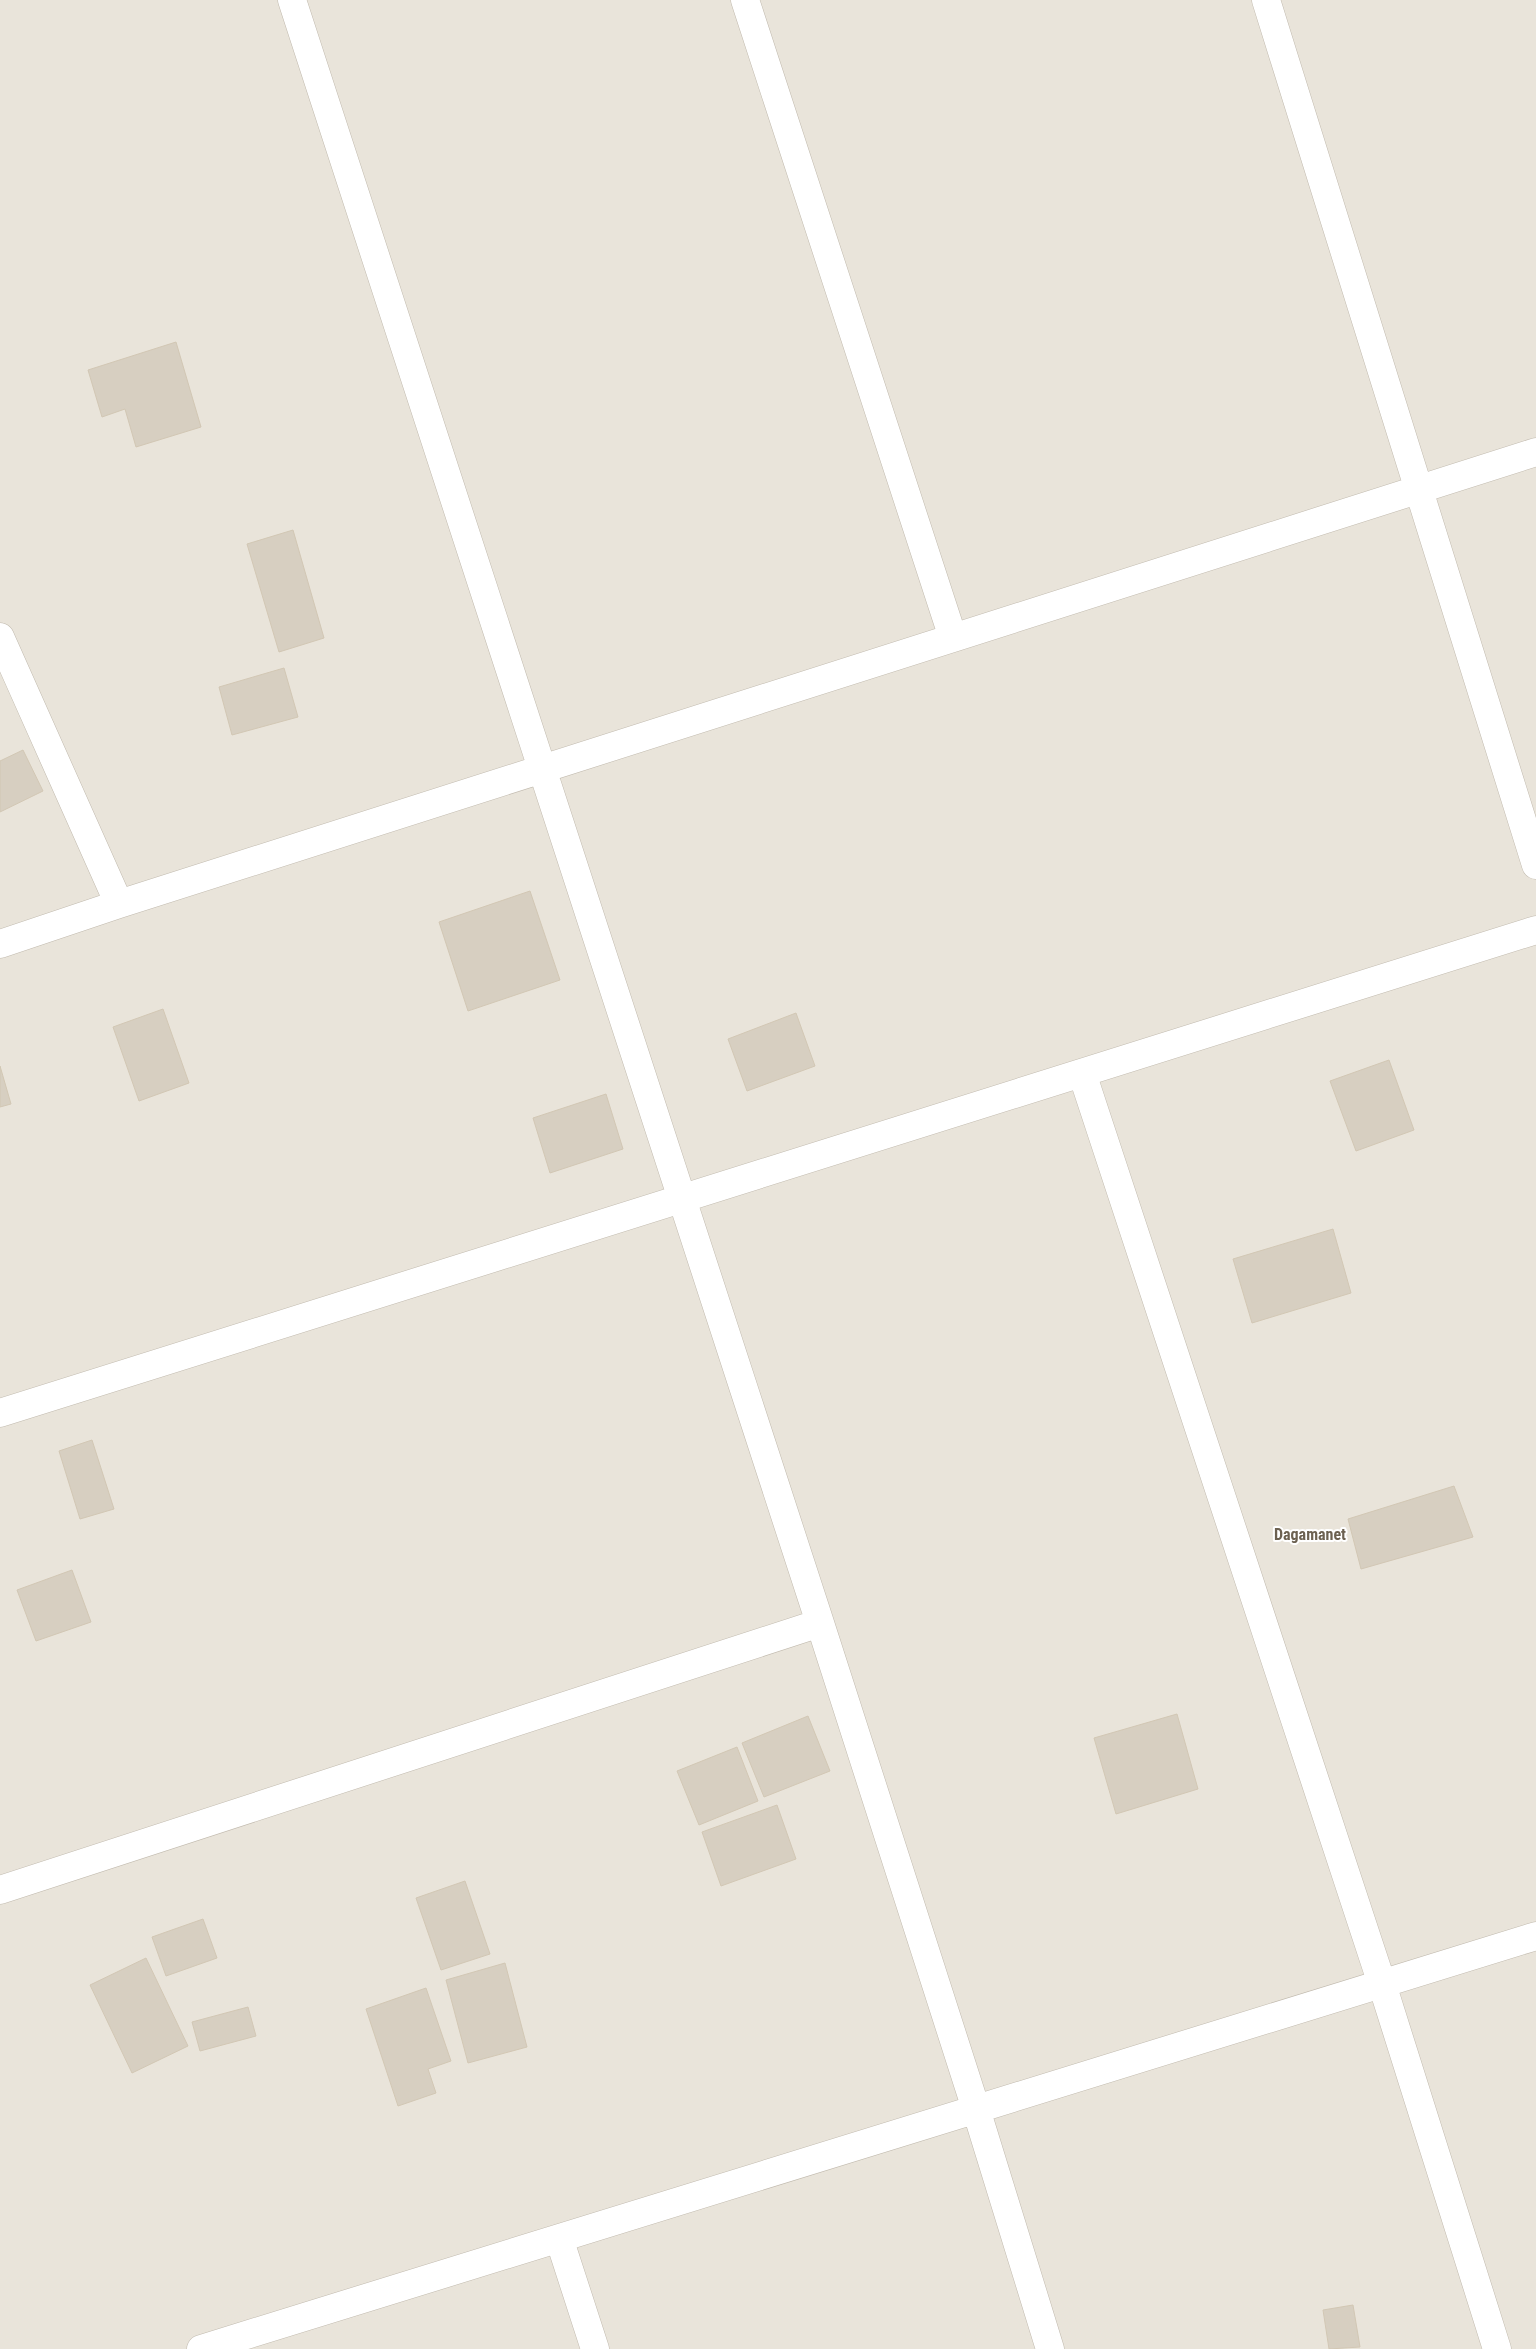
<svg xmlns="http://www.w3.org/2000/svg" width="1536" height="2349" font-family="'Roboto Condensed',sans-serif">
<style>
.residential{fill:#e9e4da}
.building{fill:#d7cfc1;stroke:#d2c7b4}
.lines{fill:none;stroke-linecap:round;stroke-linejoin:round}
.minor-casing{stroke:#c1baae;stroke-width:29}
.minor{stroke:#fff;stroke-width:28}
.labels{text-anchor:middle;stroke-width:4;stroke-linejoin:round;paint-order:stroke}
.quarter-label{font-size:16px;font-weight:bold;fill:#6c6151;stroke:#fff}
</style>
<rect width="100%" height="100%" fill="#f5f2ec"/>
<path class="residential" d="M0,0H1536V2349H0Z"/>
<path class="building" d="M176,342L201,427L136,447L125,409L102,417L88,370Z
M293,530L324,638L279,652L247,544Z
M284,668L298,717L232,735L219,687Z
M23,750L43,791L0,812V761Z
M530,891L560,980L468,1011L439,922Z
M163,1009L189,1083L139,1101L113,1027Z
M796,1013L815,1066L747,1091L728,1039Z
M1389,1060L1414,1130L1356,1151L1330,1081Z
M0,1066L11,1104L0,1107Z
M606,1094L623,1149L550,1173L533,1118Z
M1333,1229L1351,1293L1252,1323L1233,1259Z
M92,1440L114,1509L80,1519L59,1451Z
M1454,1486L1473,1537L1361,1569L1348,1519Z
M72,1570L91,1622L36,1641L17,1590Z
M1177,1714L1198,1789L1116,1814L1094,1738Z
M808,1716L830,1771L764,1797L742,1743Z
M737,1747L758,1801L699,1825L677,1771Z
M777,1805L796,1859L721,1886L702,1832Z
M465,1881L490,1954L441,1970L416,1898Z
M203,1919L217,1958L166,1976L152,1937Z
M146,1958L188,2046L132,2073L90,1985Z
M505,1963L527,2047L468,2063L446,1980Z
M426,1988L451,2061L428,2069L436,2093L398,2106L366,2009Z
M248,2007L256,2036L200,2051L192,2022Z
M1353,2305L1360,2347L1329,2349L1323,2310Z"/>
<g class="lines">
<g class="minor-casing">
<path id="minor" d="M292,0L820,1623L976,2109L1050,2349
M745,0L953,638
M1266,0L1536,865
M0,637L119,904
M0,944L119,904L1536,452
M1082,1073L1382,1984L1497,2349
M0,1413L1536,930
M0,1890L820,1623
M559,2238L595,2349
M201,2349L1536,1936"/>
</g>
<use href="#minor" class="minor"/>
</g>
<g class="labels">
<g class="quarter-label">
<text x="1310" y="1540">Dagamanet</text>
</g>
</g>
</svg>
